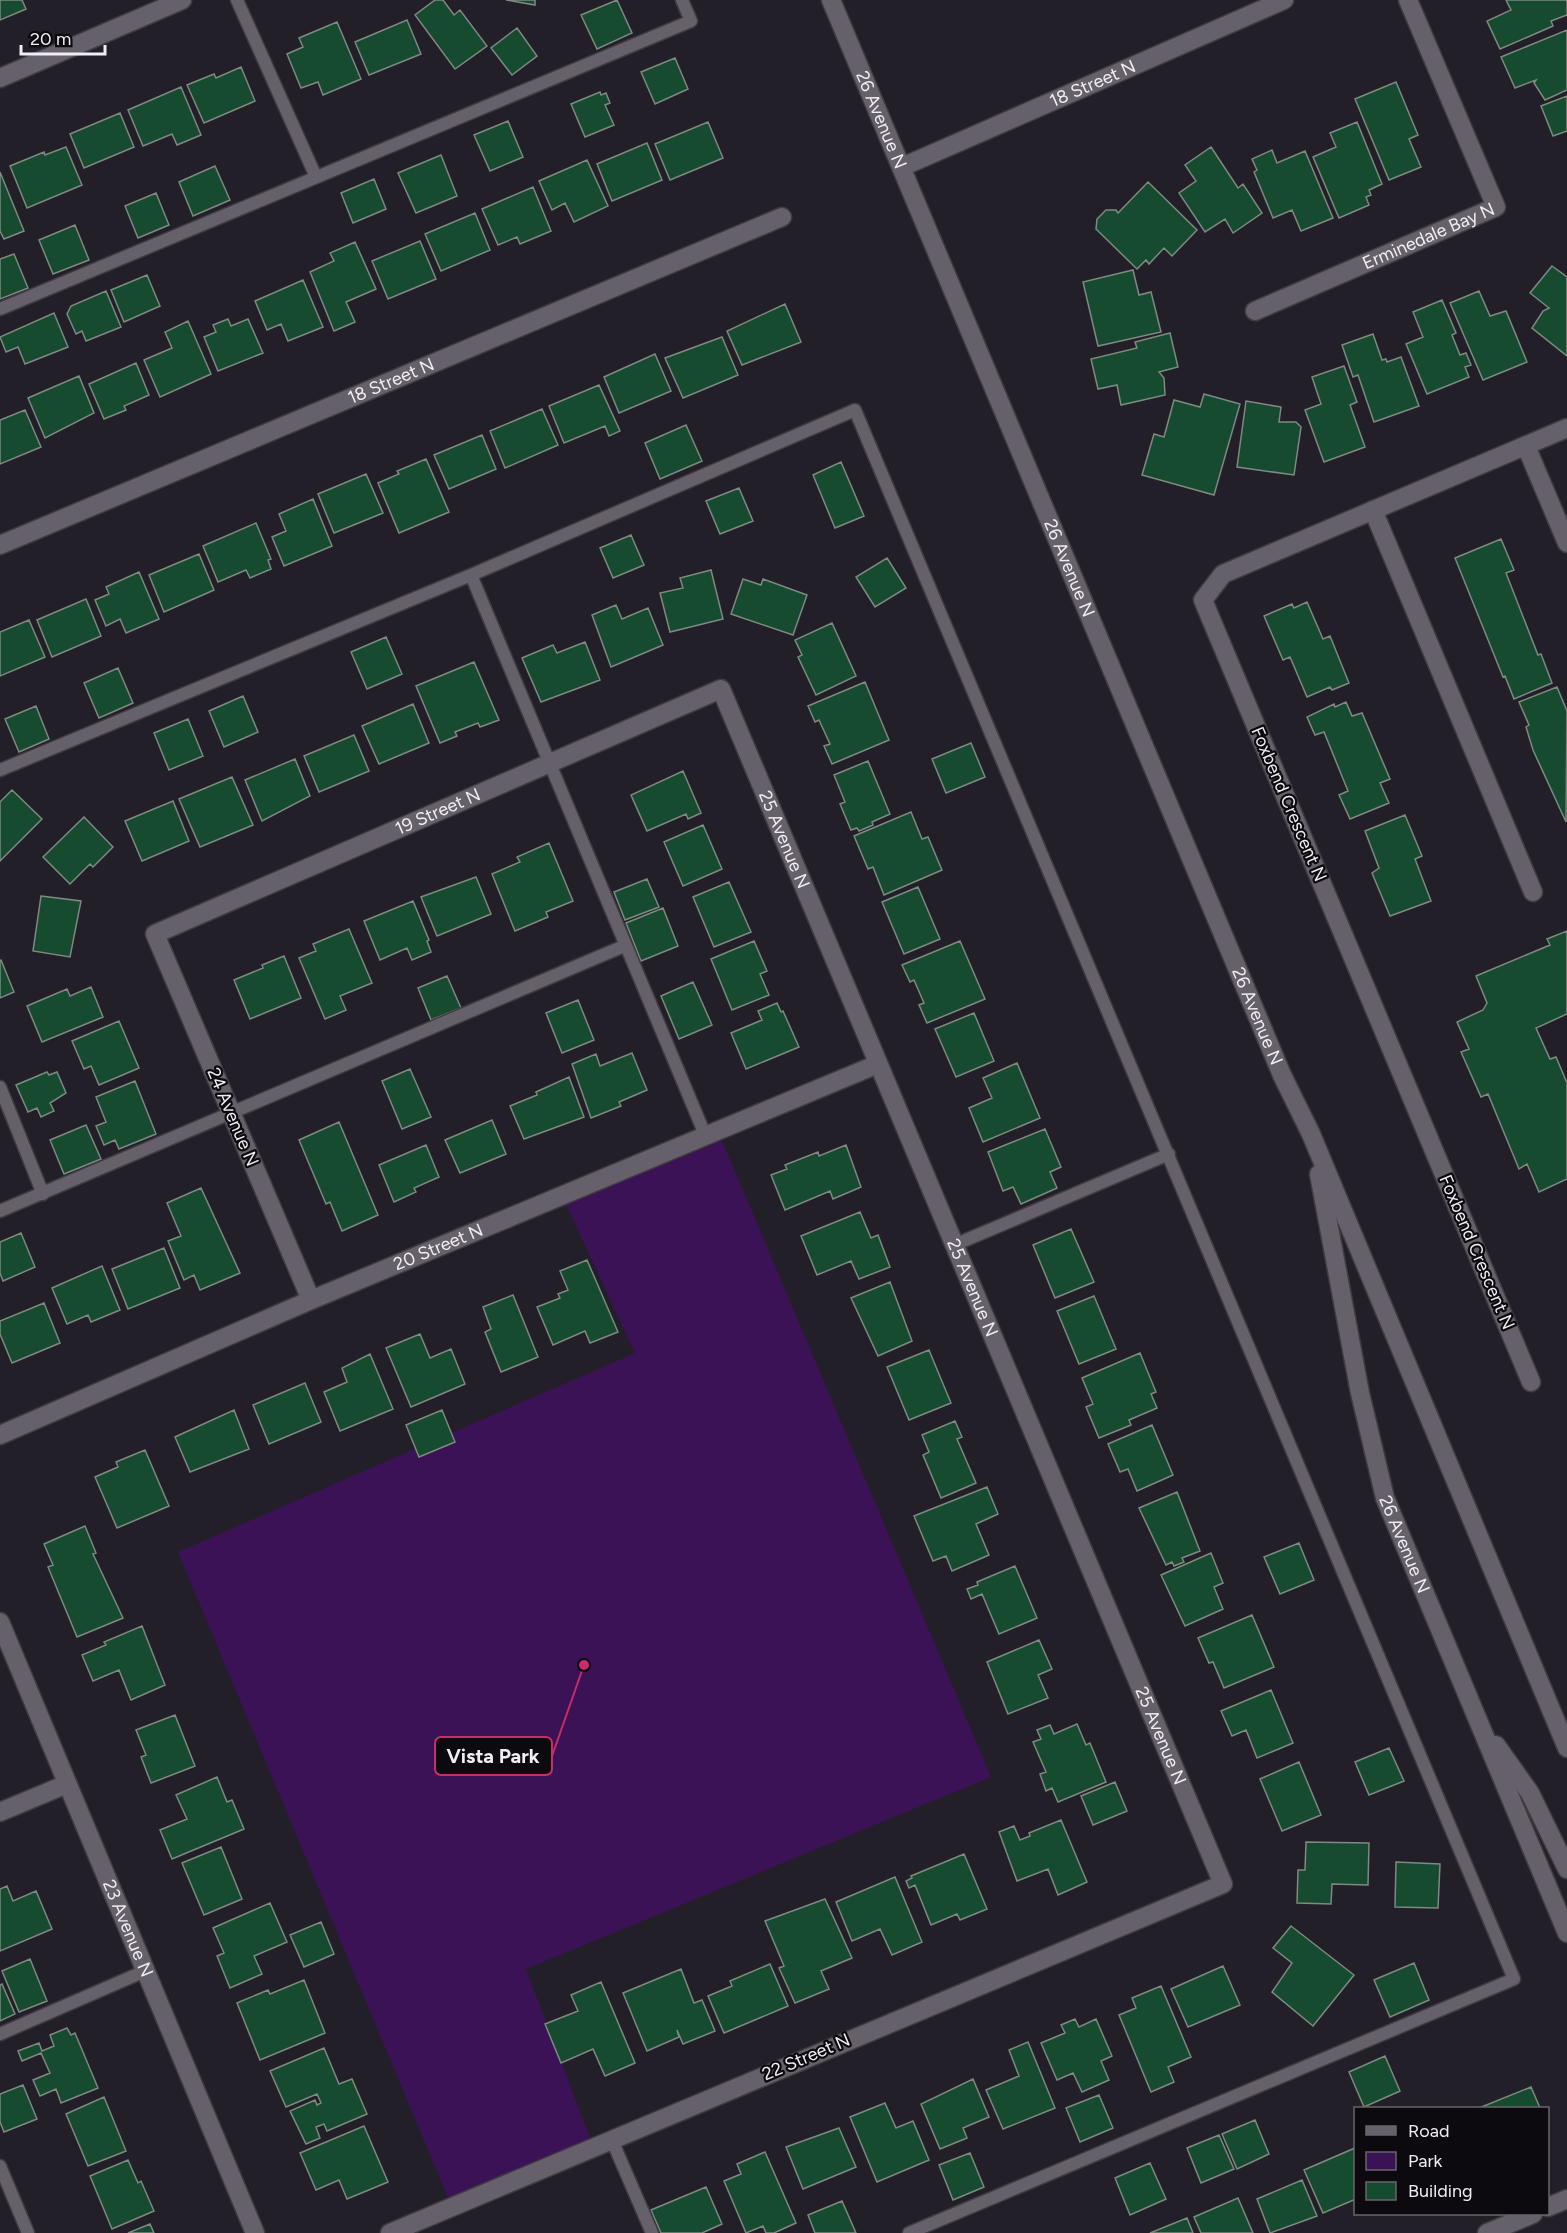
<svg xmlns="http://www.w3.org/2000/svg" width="1567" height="2233" font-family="Figtree,sans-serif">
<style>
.green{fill:#3c1256}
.building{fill:#174b2f;stroke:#7e8981;stroke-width:1.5}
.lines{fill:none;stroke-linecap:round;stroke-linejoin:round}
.lane-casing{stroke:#3f3b42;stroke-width:15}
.street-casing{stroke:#3f3b42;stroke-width:21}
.secondary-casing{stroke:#3f3b42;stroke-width:21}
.lane{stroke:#65606a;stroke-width:12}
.street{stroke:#65606a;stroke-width:18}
.secondary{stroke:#65606a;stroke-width:18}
.labels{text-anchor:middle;stroke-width:4.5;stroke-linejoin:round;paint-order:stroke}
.street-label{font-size:18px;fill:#f1edf3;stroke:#0c0a0e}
.leader{fill:none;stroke:#c72d6a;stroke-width:2}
.callout-dot{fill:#c72d6a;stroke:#0c0a0e;stroke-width:2}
.callout{fill:#0c0a0e;stroke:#c72d6a;stroke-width:2}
.callout-label{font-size:20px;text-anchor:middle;font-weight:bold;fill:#f1edf3}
</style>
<rect width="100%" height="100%" fill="#231f28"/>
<path class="green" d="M718,1131L991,1777L526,1969L593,2146L451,2205L178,1552L635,1353L562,1196Z"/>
<path class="building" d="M0,0H22L26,9L0,20Z
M435,0H443L454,15L460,10L487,46L455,69L415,15Z
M506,0H535V5Z
M617,0L632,33L597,49L581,15Z
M1506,0H1567V15L1551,21L1553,26L1500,49L1487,21L1511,10Z
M407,20L421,54L369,75L355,42Z
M337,22L361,79L323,95L318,82L301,88L287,54L303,47L299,38Z
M517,28L537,56L512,75L491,48Z
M1567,30V90L1545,100L1534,83L1536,80L1515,88L1501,57Z
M675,58L688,89L655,104L641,72Z
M241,67L255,101L204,123L187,85L214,74L216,78Z
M1396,82L1418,135L1409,139L1421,167L1389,180L1355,99Z
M181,87L201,135L177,145L172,134L143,146L128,110Z
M600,92L601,95L606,93L610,103L605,105L614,125L585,137L571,104Z
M1567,96V131L1553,136L1541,106Z
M120,113L134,147L84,168L70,134Z
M508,121L523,157L490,171L474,135Z
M708,122L723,158L670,180L655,144Z
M1357,122L1382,184L1369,190L1371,195L1366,197L1369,205L1339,218L1313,157L1336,147L1330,133Z
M647,143L662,180L612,201L597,164Z
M66,147L82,185L27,208L10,166L44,152L45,155Z
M1211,147L1238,188L1243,184L1262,213L1233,233L1225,219L1205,232L1179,193L1196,181L1185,165Z
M1272,150L1277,163L1305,151L1333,218L1301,231L1292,210L1273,218L1254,172L1257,170L1252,159Z
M441,155L457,196L416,213L398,173Z
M587,160L608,206L574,222L565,203L552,210L539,181Z
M215,166L230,200L193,216L179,182Z
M0,172L24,231L4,239L0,231Z
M374,179L386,209L353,223L341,193Z
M1148,182L1197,230L1172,256L1164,248L1149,264L1146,260L1137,269L1096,229L1097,219L1106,210H1116L1118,213Z
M533,187L551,231L520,244L517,237L498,245L482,209Z
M156,193L169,225L138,238L125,206Z
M475,213L490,250L441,271L425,234Z
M75,225L89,260L53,274L39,240Z
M420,241L436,279L388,299L372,261Z
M355,242L376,289L346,302L355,322L334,331L310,272L334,261L330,253Z
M14,254L28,288L0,299V259Z
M1552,266L1567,277V356L1532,328L1543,311L1549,308L1530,293Z
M1133,270L1139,295L1151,292L1161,332L1098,346L1083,282Z
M147,275L160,306L124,322L111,290Z
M303,280L323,327L288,341L281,324L267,330L255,301Z
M106,291L121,327L86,341L82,331L76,334L67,314L71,306Z
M1479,291L1490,316L1506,311L1527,362L1483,380L1450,303Z
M1442,300L1456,333L1452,335L1460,355L1466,353L1471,365L1465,367L1469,377L1427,394L1406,344L1423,337L1413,312Z
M785,304L801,342L742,365L727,331Z
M54,313L68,347L25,364L18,347L6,352L0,337Z
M228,319L231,326L248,319L263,353L218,371L204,337L216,332L213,325Z
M188,321L211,374L160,397L144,360L172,348L165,332Z
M1170,333L1178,367L1159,372L1164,378L1165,395L1121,405L1117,385L1098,389L1091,359L1137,348L1135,342Z
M1373,334L1382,360L1386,359L1387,362L1401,357L1419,406L1374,422L1358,375L1353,377L1342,345Z
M722,337L738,375L683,398L665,358Z
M655,354L671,391L619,413L604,377Z
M136,363L149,395L124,406L126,410L104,419L89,384Z
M1344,366L1357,402L1350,405L1365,447L1324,462L1305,410L1321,404L1312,377Z
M79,376L94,413L45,438L28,398Z
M599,385L620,431L609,436L605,426L564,443L549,406Z
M1204,394L1240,404L1214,495L1142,475L1154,434L1164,437L1174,400L1200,407Z
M1246,401L1281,407L1279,422H1296L1301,427L1294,475L1237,467Z
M542,409L558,445L505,468L490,431Z
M25,410L41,447L0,464V420Z
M686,425L702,461L660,479L645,443Z
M482,435L496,469L449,489L434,455Z
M426,459L449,512L399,533L378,483L399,474L397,471Z
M841,462L864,516L835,528L813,475Z
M366,474L383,513L334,533L318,494Z
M739,488L753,521L720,534L706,501Z
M313,499L332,546L284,566L272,537L286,531L279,514Z
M256,523L271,559L268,560L271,569L250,578L246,570L218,582L203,546Z
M631,535L644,565L613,578L600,548Z
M1501,539L1514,570L1506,573L1538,655L1541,654L1552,683L1514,699L1505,676L1503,677L1455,558Z
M199,554L214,590L164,612L149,575Z
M887,558L906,588L875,607L856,577Z
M711,570L723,619L670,632L660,593L683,588L680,578Z
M139,572L159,619L126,633L120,619L106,626L95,600L109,594L106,587Z
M743,579L761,585L763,579L807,595L793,635L731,614Z
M86,599L101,636L52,657L37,620Z
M1307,602L1323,639L1330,636L1349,683L1332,690L1330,687L1307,697L1290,657L1283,660L1264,616L1292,604L1294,608Z
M616,605L622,619L648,608L663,645L611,667L592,615Z
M29,620L45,657L0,676V632Z
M832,623L856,676L816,695L798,657L802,655L795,640Z
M386,637L402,674L367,689L351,652Z
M585,642L600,680L541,702L522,658L553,645L557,653Z
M474,662L499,720L480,727L478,723L455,732L457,736L440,743L416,686Z
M118,668L133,703L99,718L84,683Z
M865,682L889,740L832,764L824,746L830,744L819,720L815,722L808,706Z
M1557,687L1567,711L1566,822L1533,750L1526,727L1529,725L1519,702Z
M243,696L258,732L224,747L209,711Z
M1346,702L1352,716L1362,713L1390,779L1380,783L1389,803L1350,819L1339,795L1348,791L1324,732L1315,735L1307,717L1334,704L1335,707Z
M413,704L429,743L379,764L362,726Z
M36,706L49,739L19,752L5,719Z
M188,719L203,756L169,770L154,733Z
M354,735L369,771L319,792L304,756Z
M971,743L985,777L946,793L932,759Z
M295,759L310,796L262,821L245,780Z
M868,761L890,814L872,822L873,825L859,831L857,828L851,830L840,804L845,802L834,775Z
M683,771L701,813L688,819L686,814L647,831L631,795Z
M232,777L253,825L200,847L179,799Z
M12,790L42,819L0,861V802Z
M173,801L189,841L142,861L125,821Z
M911,812L922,839L928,837L942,870L884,895L873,867L868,869L854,836Z
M1405,815L1422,856L1415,859L1431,901L1390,916L1372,873L1379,868L1365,831Z
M84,817L113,847L93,867L90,864L70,884L43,857Z
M703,825L722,869L683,886L664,842Z
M549,843L573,901L546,912L548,917L515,931L492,874L520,862L517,857Z
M476,877L491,914L437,936L421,897Z
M647,879L659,907L625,920L614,892Z
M729,882L751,932L714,947L693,897Z
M918,887L940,939L904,954L882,902Z
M41,896L81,901L70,957L33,951Z
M413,901L429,940L427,941L431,952L412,960L407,948L380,960L364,921Z
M663,908L678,946L641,961L626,923Z
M349,929L372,983L340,996L346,1010L325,1019L299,958L316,951L313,944Z
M1567,931V1014L1536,1028L1550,1059L1556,1057L1567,1083V1179L1539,1192L1527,1164L1519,1169L1488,1094L1481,1097L1461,1052L1469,1049L1457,1022L1483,1010L1487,1003L1476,976L1550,945L1547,939Z
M754,941L767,971L760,974L769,995L732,1010L711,959Z
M960,941L985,999L927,1023L919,1005L924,1003L914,980L910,982L902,965Z
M284,956L301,998L250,1019L234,980L263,968L262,965Z
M1,960L14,992L0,998V961Z
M447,976L461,1008L431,1020L418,988Z
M693,982L712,1025L679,1039L661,996Z
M91,987L103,1017L42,1042L27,1006L67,989L70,996Z
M578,1000L594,1040L562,1053L546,1013Z
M777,1003L781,1012L783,1011L799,1047L746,1069L731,1033L762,1020L758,1011Z
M974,1013L994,1061L956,1077L935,1029Z
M119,1021L139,1068L99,1085L91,1066L84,1069L72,1041Z
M632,1053L647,1090L619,1102L621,1106L591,1118L572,1064L596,1054L600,1066Z
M1017,1063L1040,1118L983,1142L969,1108L992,1098L983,1078Z
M410,1069L431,1117L402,1129L382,1081Z
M47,1072L49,1075L57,1072L66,1093L50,1103L54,1111L41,1117L37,1108L28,1112L16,1085Z
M569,1077L584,1117L524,1139L510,1106L537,1095L536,1092Z
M135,1081L156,1134L119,1149L115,1140L104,1145L96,1126L106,1122L96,1097Z
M492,1120L506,1154L460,1173L445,1140Z
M339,1122L378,1215L342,1231L330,1202L326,1204L299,1140Z
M86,1125L101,1159L64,1174L50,1140Z
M1045,1129L1061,1167L1050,1172L1057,1188L1021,1204L1013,1187L1003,1191L988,1152Z
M426,1145L439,1177L414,1188L416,1192L394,1202L379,1165Z
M846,1145L861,1187L833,1199L830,1191L785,1210L771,1175L787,1169L785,1165L818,1152L819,1156Z
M201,1188L240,1273L200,1290L194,1275L184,1280L168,1241L181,1236L167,1203Z
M860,1212L871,1238L878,1235L890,1267L859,1279L851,1261L817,1275L801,1236Z
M1071,1229L1094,1282L1055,1298L1033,1245Z
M21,1233L35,1267L3,1281L0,1273V1242Z
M164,1248L180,1288L128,1309L112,1269Z
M587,1260L618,1332L590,1343L585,1331L553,1345L537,1307L560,1298L558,1294L568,1290L560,1271Z
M102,1266L120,1310L91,1322L88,1315L67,1324L52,1288Z
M890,1282L912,1341L878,1356L851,1298Z
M513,1295L538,1357L501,1372L485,1332L491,1329L483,1307Z
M1094,1296L1116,1349L1079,1364L1057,1311Z
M44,1303L60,1343L12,1363L0,1334V1321Z
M420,1334L430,1358L451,1349L465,1384L411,1407L386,1348Z
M929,1350L951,1403L909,1420L887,1367Z
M1140,1353L1156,1392L1151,1394L1157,1408L1129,1420L1131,1425L1099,1438L1086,1407L1093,1404L1082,1378Z
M370,1354L393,1409L340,1431L324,1392L347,1382L342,1368Z
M305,1383L321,1422L269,1444L253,1405Z
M234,1410L249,1449L190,1472L175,1437Z
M442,1410L455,1442L419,1457L406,1425Z
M955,1421L962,1437L957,1439L976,1483L941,1498L923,1455L929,1452L922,1435Z
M1152,1425L1173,1475L1137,1491L1128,1469L1120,1472L1108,1444Z
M145,1450L169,1506L117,1528L95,1477L118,1467L116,1462Z
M987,1487L998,1514L976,1524L989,1555L952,1571L946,1556L933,1561L914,1516Z
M1177,1492L1200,1551L1182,1558L1184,1562L1174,1566L1172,1562L1166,1565L1139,1508Z
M85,1526L96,1553L93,1554L123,1618L77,1637L48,1567L53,1565L44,1544Z
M1299,1543L1314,1580L1280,1594L1264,1557Z
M1211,1553L1223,1583L1214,1587L1223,1609L1185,1626L1161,1575Z
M1015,1566L1037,1618L999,1634L982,1594L971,1599L967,1589L978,1585L977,1582Z
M1252,1615L1274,1667L1224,1688L1213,1662L1209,1663L1198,1638Z
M142,1626L165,1685L131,1700L119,1670L93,1681L82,1655L106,1645L104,1642Z
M1039,1640L1052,1669L1038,1675L1048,1698L1008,1714L987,1662Z
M1271,1690L1293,1743L1257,1758L1246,1730L1232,1736L1221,1711Z
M175,1715L195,1766L151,1783L141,1757L146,1755L136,1730Z
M1077,1724L1086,1745L1090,1743L1106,1782L1058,1802L1052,1788L1046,1791L1040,1774L1046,1772L1033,1742L1041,1739L1037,1730L1050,1725L1054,1734Z
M1389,1748L1404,1781L1369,1795L1355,1762Z
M1299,1762L1321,1815L1282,1831L1260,1779Z
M217,1777L227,1802L232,1800L244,1829L172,1859L160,1830L187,1819L176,1795Z
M1115,1782L1127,1811L1093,1825L1081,1796Z
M1061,1820L1087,1882L1058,1895L1048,1869L1017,1881L999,1832L1014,1826L1020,1840L1030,1836L1029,1833Z
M1306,1842L1369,1843L1368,1885L1332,1884L1331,1904L1297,1903L1298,1870H1305Z
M221,1847L242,1899L204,1915L182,1863Z
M964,1854L987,1909L960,1920L957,1914L931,1925L915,1885L909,1888L906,1881L912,1878L911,1876Z
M1396,1862L1440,1864L1438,1908L1395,1907Z
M895,1877L922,1942L892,1955L880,1929L852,1941L836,1902Z
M7,1886L13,1901L36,1891L52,1929L0,1951V1889Z
M825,1899L852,1958L821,1971L829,1989L795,2003L779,1968L784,1966L765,1921Z
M270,1903L287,1942L254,1956L262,1974L230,1988L217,1956L224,1953L213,1928Z
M321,1922L334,1954L304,1967L290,1935Z
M1291,1926L1354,1975L1313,2026L1272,1992L1292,1963L1273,1948Z
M30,1959L47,2001L19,2012L2,1971Z
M1414,1963L1429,2000L1390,2017L1374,1980Z
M770,1964L788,2006L724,2033L708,1996L732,1986L730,1981Z
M1223,1966L1240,2005L1188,2027L1171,1989Z
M681,1969L694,2003L702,2000L715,2031L683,2044L677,2030L679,2037L647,2051L623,1993Z
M304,1980L325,2033L260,2060L237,2003L268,1990L270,1994Z
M601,1982L635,2063L605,2076L593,2049L561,2063L545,2024L578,2011L571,1995Z
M2,1984L15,2014L0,2021V1985Z
M1161,1986L1191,2057L1168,2067L1174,2082L1151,2092L1119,2015L1136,2008L1132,1998Z
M1075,2019L1079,2027L1096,2019L1112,2056L1101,2061L1109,2080L1082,2092L1073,2073L1057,2080L1041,2043L1065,2033L1061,2025Z
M67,2028L71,2035L75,2033L98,2088L61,2103L56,2089L40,2096L33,2080L50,2073L41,2053L22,2061L18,2051L39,2043L42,2051L54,2046L50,2035Z
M1028,2042L1055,2108L1003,2129L986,2090L1019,2076L1009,2050Z
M324,2048L339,2084L352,2079L367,2114L327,2131L324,2124L316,2127L320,2138L306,2144L290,2111L315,2100L317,2105L321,2103L317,2094L286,2107L270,2071Z
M1385,2056L1400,2091L1364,2107L1349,2072Z
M973,2079L989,2117L963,2128L967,2138L940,2149L921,2104Z
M23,2085L37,2119L4,2132L0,2122V2094Z
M1531,2087L1540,2108H1479Z
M1099,2095L1113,2128L1080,2142L1066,2108Z
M104,2097L126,2151L88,2166L66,2114Z
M885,2103L896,2128L913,2121L929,2160L877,2182L850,2117Z
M1255,2120L1269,2154L1237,2169L1222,2134Z
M364,2126L388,2182L347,2199L339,2180L316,2190L300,2153Z
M839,2128L856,2167L803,2189L786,2147Z
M1219,2135L1234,2169L1201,2183L1187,2148Z
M1355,2148L1356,2199L1323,2213L1304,2170Z
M765,2152L796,2223L774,2233H766L763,2226L746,2233L724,2181L741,2174L737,2164Z
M970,2153L984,2187L953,2200L939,2165Z
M128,2160L138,2183L141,2181L154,2211L112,2229L90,2176Z
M1150,2163L1166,2199L1130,2215L1115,2178Z
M1302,2180L1317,2216L1270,2233L1257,2199Z
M706,2187L722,2224L702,2233H661L651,2210Z
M1238,2198L1253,2233H1201L1194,2217Z
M842,2201L856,2233H815L808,2215Z
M1187,2218L1193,2233H1150Z
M150,2224L154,2233H128Z"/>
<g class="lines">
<g class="lane-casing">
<path id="lane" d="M237,0L316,177
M0,309L691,21L682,0
M471,575L706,1137
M0,770L471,575L855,410L1514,1979L909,2233
M0,1087L43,1194
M0,1211L624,946
M954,1245L1169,1154
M0,2034L145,1971
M611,2138L652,2233
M0,2166L28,2233"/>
</g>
<g class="street-casing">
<g id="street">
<path d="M0,78L182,0"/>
<path id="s1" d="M902,167L1284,0"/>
<path id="s2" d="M1255,311L1496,207L1408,0"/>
<path d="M1526,446L1567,543"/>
<path d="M1373,510L1533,892"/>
<path id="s3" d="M0,545L782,217"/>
<path id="s4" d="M311,1300L155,934L721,689L1223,1884L390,2233"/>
<path d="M1531,1382L1203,600L1223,574L1567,428"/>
<path id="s5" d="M0,1435L311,1300L878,1064"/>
<path id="s6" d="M0,1622L255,2233"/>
<path d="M0,1812L67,1784"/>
</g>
</g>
<g class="secondary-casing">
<g id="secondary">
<path id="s7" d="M831,0L1282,1075L1311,1134L1567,1748"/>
<path id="s8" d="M1319,1174L1360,1393L1385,1498L1567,1933"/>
<path d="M1496,1745L1530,1793L1567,1869"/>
<path d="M1548,2207L1567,2199"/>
<path d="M1487,2233L1533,2214"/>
</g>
</g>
<use href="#lane" class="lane"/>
<use href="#street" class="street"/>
<use href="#secondary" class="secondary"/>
</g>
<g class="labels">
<g class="street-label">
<text dy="6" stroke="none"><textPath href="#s1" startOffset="208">18 Street N</textPath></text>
<text dy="6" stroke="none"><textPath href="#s7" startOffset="130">26 Avenue N</textPath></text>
<text dy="6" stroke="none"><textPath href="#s2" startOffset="189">Erminedale Bay N</textPath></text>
<text dy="6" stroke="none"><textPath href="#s3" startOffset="424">18 Street N</textPath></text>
<text dy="6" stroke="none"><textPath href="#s7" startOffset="616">26 Avenue N</textPath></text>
<text transform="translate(1289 804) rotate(67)" y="6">Foxbend Crescent N</text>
<text dy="6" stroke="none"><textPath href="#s4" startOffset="706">19 Street N</textPath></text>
<text dy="6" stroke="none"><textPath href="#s4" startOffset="1178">25 Avenue N</textPath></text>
<text dy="6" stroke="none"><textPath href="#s7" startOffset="1102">26 Avenue N</textPath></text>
<text transform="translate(233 1117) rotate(67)" y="6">24 Avenue N</text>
<text dy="6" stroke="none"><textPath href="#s5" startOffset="477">20 Street N</textPath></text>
<text transform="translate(1477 1252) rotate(67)" y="6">Foxbend Crescent N</text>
<text dy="6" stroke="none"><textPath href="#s4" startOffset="1664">25 Avenue N</textPath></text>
<text dy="6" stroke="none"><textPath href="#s8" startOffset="381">26 Avenue N</textPath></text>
<text dy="6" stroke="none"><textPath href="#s4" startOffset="2150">25 Avenue N</textPath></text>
<text dy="6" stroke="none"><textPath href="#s6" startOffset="332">23 Avenue N</textPath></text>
<text transform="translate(806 2057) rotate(-23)" y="6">22 Street N</text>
</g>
</g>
<path class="leader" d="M584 1665L552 1756"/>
<circle class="callout-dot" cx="584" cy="1665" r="6"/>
<rect class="callout" x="435" y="1737" width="117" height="38" rx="6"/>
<g class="callout-label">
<text x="493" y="1763">Vista Park</text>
</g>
<rect x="1354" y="2107" width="195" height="108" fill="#0c0a0e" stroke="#68656a" stroke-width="1.5"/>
<rect x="1366" y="2126" width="30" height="9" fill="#65606a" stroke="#68656a" stroke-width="1.5"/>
<text x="1408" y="2137" font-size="18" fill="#f1edf3">Road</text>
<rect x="1366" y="2152" width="30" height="18" fill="#3c1256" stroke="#68656a" stroke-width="1.5"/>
<text x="1408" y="2167" font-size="18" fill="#f1edf3">Park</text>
<rect x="1366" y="2182" width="30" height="18" fill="#174b2f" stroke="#68656a" stroke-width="1.5"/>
<text x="1408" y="2197" font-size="18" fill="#f1edf3">Building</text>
<path d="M21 45v9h84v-9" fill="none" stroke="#f1edf3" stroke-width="3"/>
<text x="30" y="45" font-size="18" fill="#f1edf3" stroke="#0c0a0e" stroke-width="4.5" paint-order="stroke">20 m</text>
</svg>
